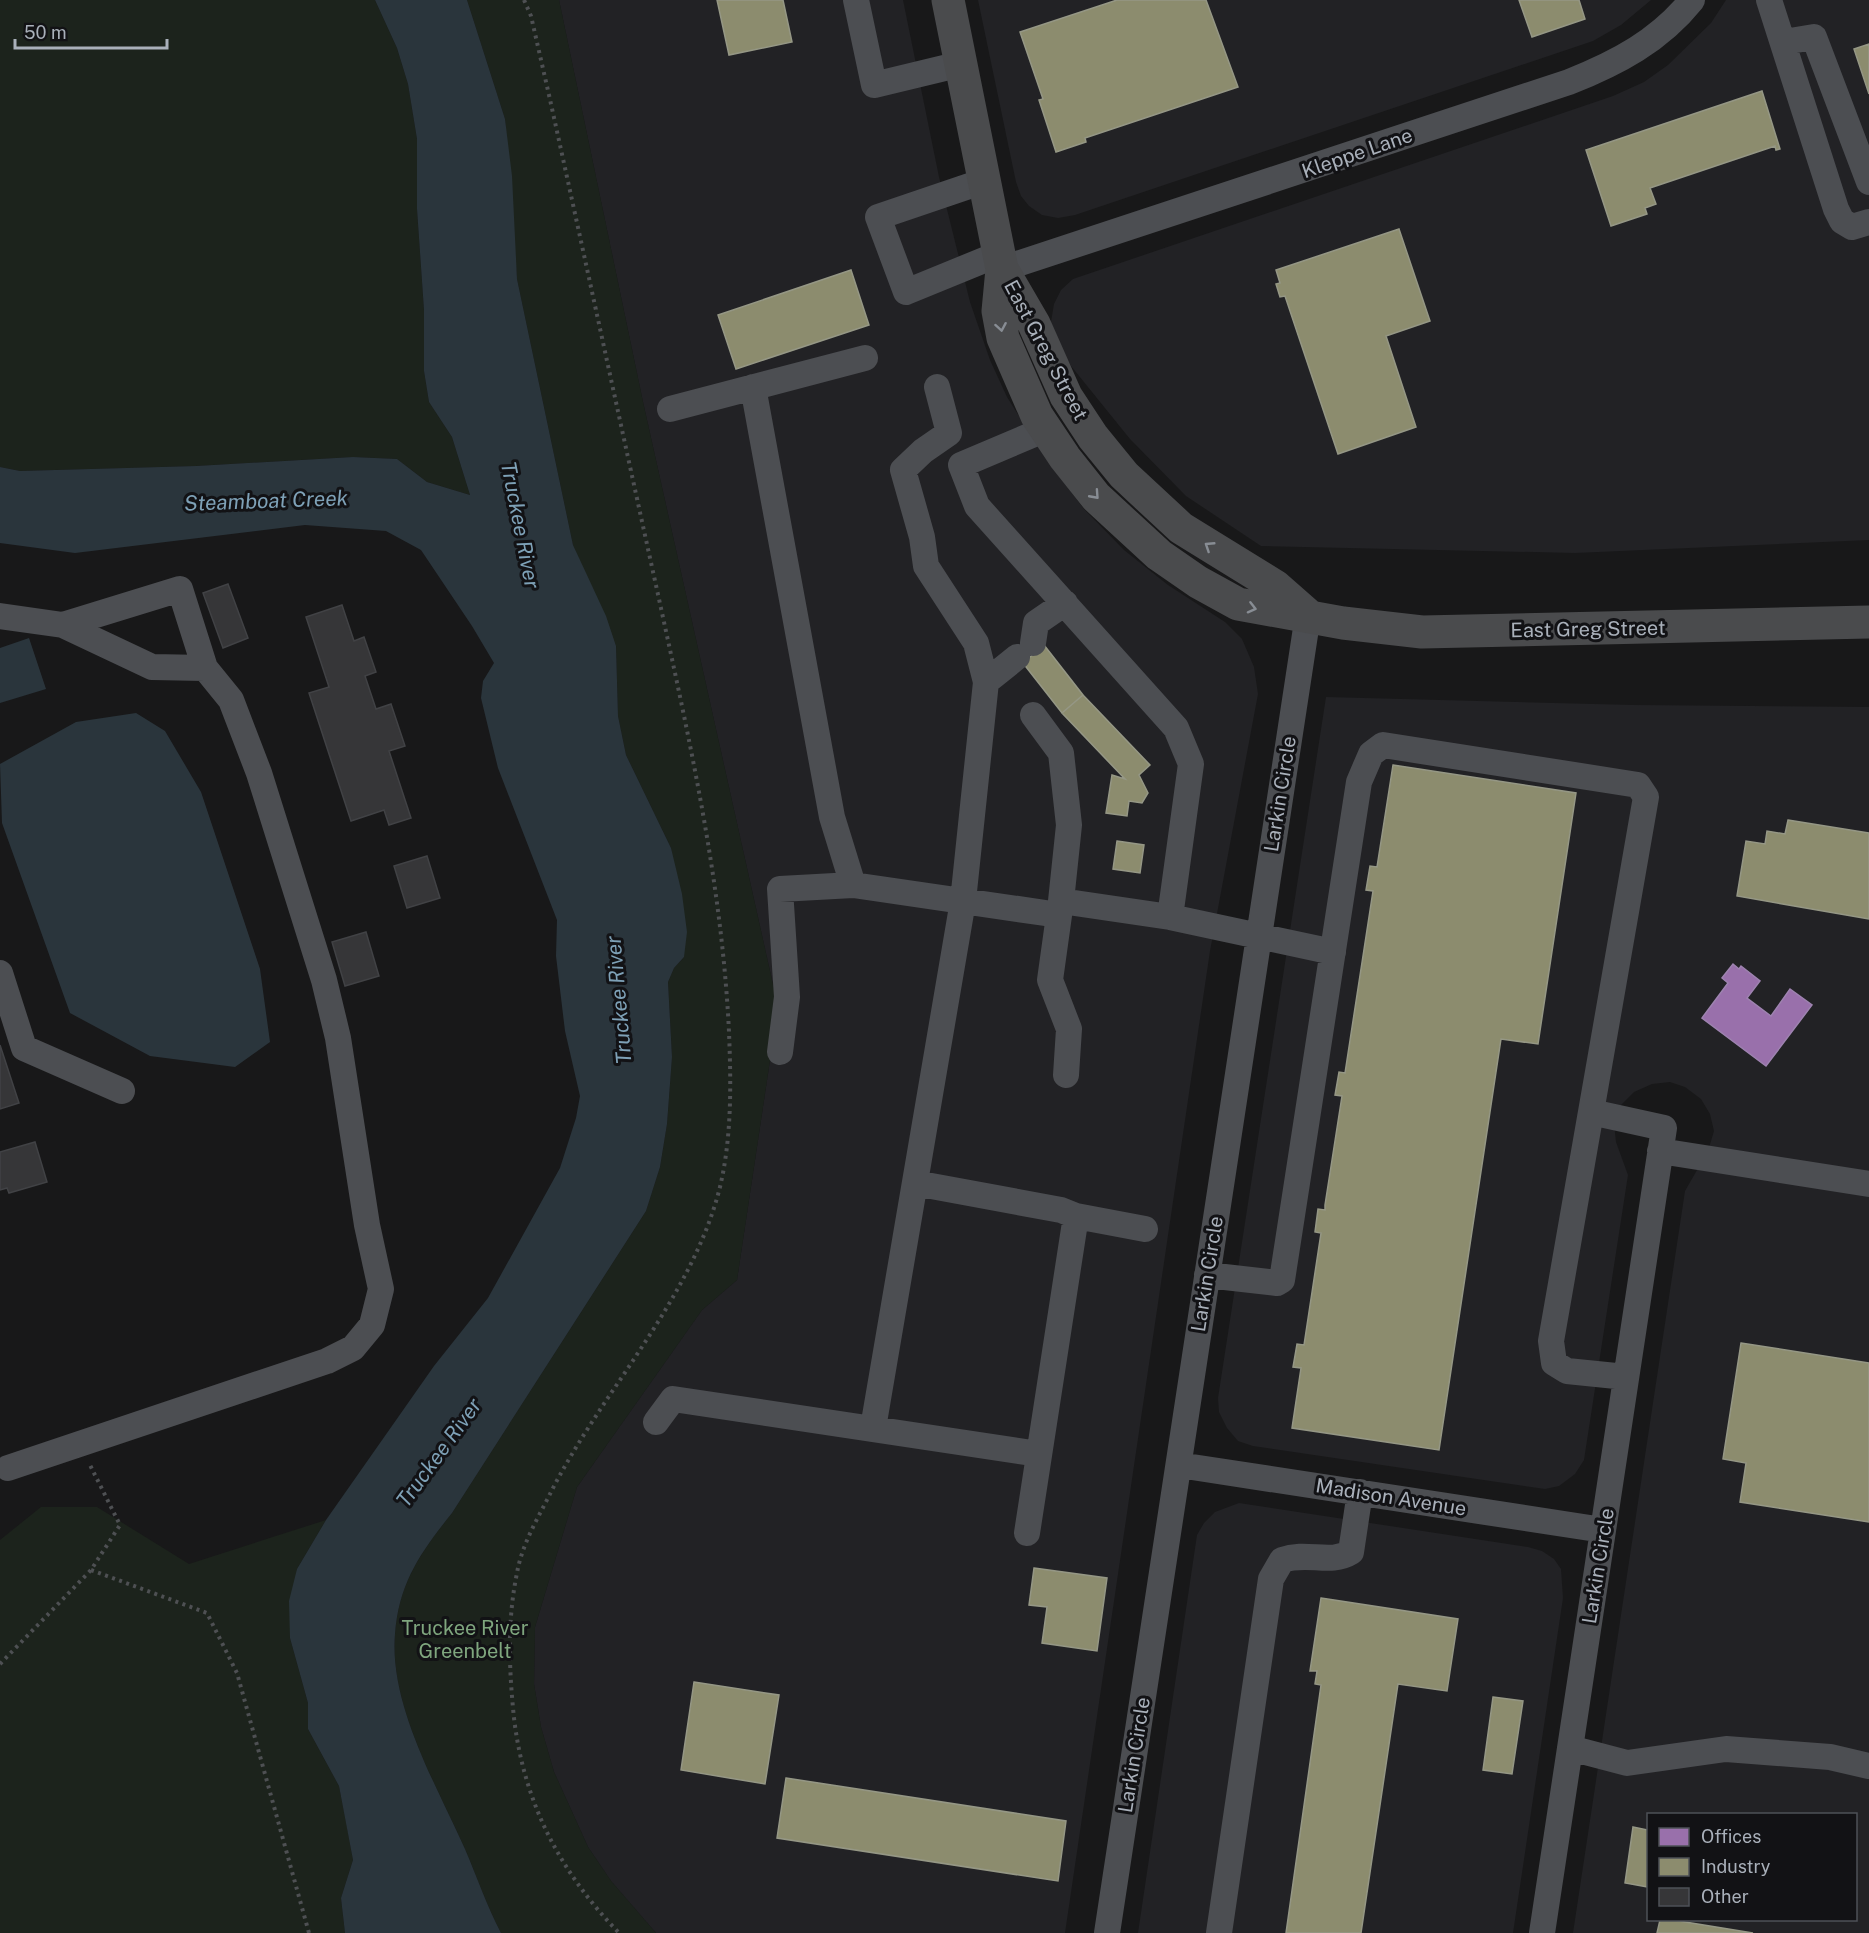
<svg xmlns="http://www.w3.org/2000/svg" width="1869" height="1933" font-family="'Public Sans',sans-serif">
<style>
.built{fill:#222225;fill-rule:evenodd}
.green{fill:#1c231c}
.water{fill:#2a353c}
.offices{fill:#9970ab;stroke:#9e83b0;stroke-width:1.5}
.industry{fill:#8c8c6e;stroke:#959785;stroke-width:1.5}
.building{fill:#363638;stroke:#414245;stroke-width:1.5}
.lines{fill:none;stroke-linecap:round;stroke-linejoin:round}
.path{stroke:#4e5053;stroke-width:4;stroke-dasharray:3 4.5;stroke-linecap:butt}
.minor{stroke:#4c4e52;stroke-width:26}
.major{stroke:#4a4b4d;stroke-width:33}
.oneway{stroke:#888d94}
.labels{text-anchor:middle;stroke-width:6;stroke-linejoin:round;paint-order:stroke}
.street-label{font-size:20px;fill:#a9b0ba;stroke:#121215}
.park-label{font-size:20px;fill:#7fa67e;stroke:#121215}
.water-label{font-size:21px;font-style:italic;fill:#7ea1b7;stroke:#121215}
</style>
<rect width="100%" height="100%" fill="#181819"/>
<path class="built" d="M559,0H903L939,177L970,302L990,360L1007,397L1044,456L1084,509L1124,550L1168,585L1225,622L1242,639L1254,667L1258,694L1210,951L1065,1933H656L611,1881L588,1847L554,1772L541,1727L534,1684L535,1627L577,1487L702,1310L737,1280L778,1007L643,402Z
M978,0H1651L1621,25L1593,41L1075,215L1058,218L1042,215L1029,206L1021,196L1016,182Z
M1726,0H1869V540L1575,553L1261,546L1186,496L1130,439L1071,366L1056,340L1051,322L1054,304L1061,290L1073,279L1613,96L1644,82L1668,65L1711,23Z
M1326,697L1634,705L1869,707V1933H1573L1685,1191L1708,1151L1714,1131L1710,1114L1701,1099L1685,1087L1670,1082L1652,1084L1634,1092L1621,1105L1614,1124L1616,1142L1628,1175L1584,1460L1575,1474L1559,1486L1545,1489L1253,1446L1238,1441L1227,1428L1219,1412L1218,1398ZM1648,1814H1856V1920H1648Z
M1239,1503L1528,1547L1542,1551L1554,1559L1561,1569L1563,1598L1513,1933H1138L1197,1535L1204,1523L1215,1512Z"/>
<path class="green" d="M0,0H375L397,48L408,84L417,139V209L424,310V371L429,402L452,437L470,495L427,482L397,459L353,457L196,466L20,471L0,467Z
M467,0H559L643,402L778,1007L737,1280L702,1310L577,1487L535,1627L534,1684L541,1727L554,1772L588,1847L611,1881L656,1933H501C487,1906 477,1877 465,1849C437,1786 389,1705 395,1634C399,1582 421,1552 452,1513L646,1211L660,1167L667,1124L672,1057L668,982L674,968L684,957L671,848L626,755L618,716L616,646L573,545L517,279L505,119Z
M41,1507H97L189,1564L326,1520L297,1569L290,1638L308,1703V1729L339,1786L347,1827L353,1860L341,1898L345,1933H0V1540Z"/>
<path class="water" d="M375,0H467L505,119L512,176L517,279L573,545L606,616L616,646L618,716L626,755L671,848L682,894L687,932L684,957L674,968L668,982L672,1057L667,1124L660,1167L646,1211L452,1513C421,1552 399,1582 395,1634C389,1705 437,1786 465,1849C477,1877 487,1906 501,1933H345L341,1898L353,1860L339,1786L308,1729V1703L290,1638L289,1601L297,1569L326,1520L434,1366L488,1298L560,1168L576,1118L580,1096L565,1031L556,956L557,920L498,768L481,698L483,681L494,663L472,626L421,550L386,531L305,525L75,553L0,543V467L20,471L196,466L353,457L397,459L427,482L470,495L452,437L429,402L424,371V310L417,209V139L408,84L397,48Z
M29,638L46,689L0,703V648Z
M136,713L165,731L201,792L260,969L270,1042L235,1067L150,1056L70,1013L2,823L0,764L76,722Z"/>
<path class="offices" d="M1733,964L1739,969L1741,966L1760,981L1747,998L1771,1016L1790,989L1812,1005L1766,1066L1702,1018L1728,983L1722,978Z"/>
<path class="industry" d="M717,0H783L792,42L729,55Z
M1117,0H1206L1238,87L1085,138L1086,142L1056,152L1039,100L1043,99L1020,32Z
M1519,0H1579L1585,19L1532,37Z
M1869,44V94L1854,49Z
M1762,91L1780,149L1776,150L1775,146L1650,188L1656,204L1645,208L1647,214L1611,226L1586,150Z
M1399,229L1430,321L1386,336L1416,427L1338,454L1285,296L1280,297L1276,284L1280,283L1276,270Z
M851,270L869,325L736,369L718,315Z
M1044,645L1083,695L1062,713L1023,663Z
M1083,695L1150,765L1139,775L1148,793L1142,803L1129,801L1127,816L1106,813L1112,775L1125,779L1062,713Z
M1393,765L1576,793L1538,1044L1501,1039L1439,1450L1292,1428L1301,1368L1293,1367L1297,1344L1304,1345L1321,1233L1315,1232L1318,1209L1325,1210V1205L1342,1096L1335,1095L1339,1072L1345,1073L1373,891L1366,890L1370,866L1377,867Z
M1788,820L1869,833V919L1737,896L1746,841L1765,844L1767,831L1785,834Z
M1117,841L1144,845L1140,873L1113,869Z
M1741,1343L1869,1363V1522L1740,1502L1746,1463L1723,1459Z
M1034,1568L1107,1578L1097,1651L1042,1643L1047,1607L1029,1605Z
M1321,1598L1458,1619L1447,1691L1398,1684L1361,1933H1286L1321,1685L1315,1684L1317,1671H1310Z
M694,1682L779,1695L765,1784L681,1770Z
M1493,1697L1523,1701L1512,1774L1483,1770Z
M786,1778L1066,1821L1058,1881L777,1838Z
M1633,1827L1648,1830V1887L1625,1883Z
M1660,1920H1673L1753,1933H1657Z"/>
<path class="building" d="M228,584L248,638L223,648L203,593Z
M342,605L354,641L364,637L376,672L365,676L376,709L391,704L405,746L389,751L411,818L389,825L384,810L351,821L309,693L329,687L306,617Z
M427,856L440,898L407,908L394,866Z
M366,932L379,976L345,986L332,942Z
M0,1045L19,1103L0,1109Z
M35,1142L47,1182L9,1193L7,1188L0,1190V1152Z"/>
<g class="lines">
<path class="path" d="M524,0L531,16L549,95C586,263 622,431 659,599C690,742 722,885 729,1032C731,1083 732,1136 720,1187C692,1299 602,1391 551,1492C538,1518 522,1544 517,1573C507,1621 509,1670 514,1718C524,1803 560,1872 619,1933
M91,1570L207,1613L237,1673L309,1933
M0,1664L91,1570L120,1525L89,1463"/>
<path class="minor" d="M856,0L874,85L961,64
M1769,0L1836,209L1842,221L1852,227L1869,222
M1784,42L1814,37L1869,182
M984,181L878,217L906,292L999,254
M1002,269L1569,82C1617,63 1659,41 1692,0
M753,387L832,817L853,885L1059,915
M670,409L865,358
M1046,429L961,465L977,506L1176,728L1191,764L1170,917L1333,952
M0,616L63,625L152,667L205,668L180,589L63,625
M1033,643L1036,623L1065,603
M986,682L1017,657
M1033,715L1061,753L1069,825L1061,901L1170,917
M1061,901L1050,980L1069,1029L1066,1075
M0,973L24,1048L122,1091
M780,1052L787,997L780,889L853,885
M1660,1151L1869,1184
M915,1183L1061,1210L1076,1216L1027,1533
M1076,1216L1145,1229
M1207,1275L1277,1283L1282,1280L1359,782L1371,754L1383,745L1638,785L1646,797L1551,1341L1554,1363L1567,1371L1626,1377
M656,1422L673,1399L1039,1454
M873,1428L963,901L986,682L976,643L926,566L922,537L903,470L923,451L949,433L937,387
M1179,1465L1603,1530
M8,1468L327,1361L353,1348L372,1325L381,1289L367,1225L338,1038L324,980L259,773L231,700L205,668
M1570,1748L1627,1763L1726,1749L1830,1757L1869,1766
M1107,1933L1308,615
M1219,1933L1271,1579L1282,1560C1308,1551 1330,1565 1351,1552L1360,1492
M1542,1933L1664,1128L1591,1112"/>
<path class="major" d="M948,0L1002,269L998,311L1003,338L1037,416L1065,458L1096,497L1159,555L1198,582L1238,604L1343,623L1422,632L1869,622
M1002,269L1034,324L1066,396L1093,437L1124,475L1181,528L1275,586L1308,615"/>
</g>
<defs><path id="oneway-chevron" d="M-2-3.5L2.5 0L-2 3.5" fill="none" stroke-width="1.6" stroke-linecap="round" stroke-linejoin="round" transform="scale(1.5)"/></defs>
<g class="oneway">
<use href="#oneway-chevron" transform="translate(1001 327) rotate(80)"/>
<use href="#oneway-chevron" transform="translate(1095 495) rotate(48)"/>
<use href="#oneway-chevron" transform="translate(1209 546) rotate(-147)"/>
<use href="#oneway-chevron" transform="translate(1252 608) rotate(14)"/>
</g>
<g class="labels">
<g class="street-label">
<text transform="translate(1357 153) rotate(-19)" y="7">Kleppe Lane</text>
<text transform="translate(1046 350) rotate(62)" y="7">East Greg Street</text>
<text transform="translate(1588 629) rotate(-1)" y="7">East Greg Street</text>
<text transform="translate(1280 794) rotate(-81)" y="7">Larkin Circle</text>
<text transform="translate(1207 1274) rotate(-81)" y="7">Larkin Circle</text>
<text transform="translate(1391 1497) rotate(9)" y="7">Madison Avenue</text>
<text transform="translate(1598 1566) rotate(-81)" y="7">Larkin Circle</text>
<text transform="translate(1134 1755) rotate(-81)" y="7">Larkin Circle</text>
</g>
<g class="park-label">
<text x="465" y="1635">Truckee River<tspan x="465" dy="23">Greenbelt</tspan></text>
</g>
<g class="water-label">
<text transform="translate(266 501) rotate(-2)" y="7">Steamboat Creek</text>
<text transform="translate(520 525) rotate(79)" y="7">Truckee River</text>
<text transform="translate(619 1000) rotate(-95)" y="7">Truckee River</text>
<text transform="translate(439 1453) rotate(-54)" y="7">Truckee River</text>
</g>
</g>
<rect x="1647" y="1813" width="210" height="108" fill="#121215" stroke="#4e5157" stroke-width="1.5"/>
<rect x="1659" y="1828" width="30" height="18" fill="#9970ab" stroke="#4e5157" stroke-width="1.5"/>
<text x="1701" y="1843" font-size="18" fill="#a9b0ba">Offices</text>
<rect x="1659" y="1858" width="30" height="18" fill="#8c8c6e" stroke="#4e5157" stroke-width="1.5"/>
<text x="1701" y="1873" font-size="18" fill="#a9b0ba">Industry</text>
<rect x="1659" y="1888" width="30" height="18" fill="#363638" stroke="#4e5157" stroke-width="1.5"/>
<text x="1701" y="1903" font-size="18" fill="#a9b0ba">Other</text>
<path d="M15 39v9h152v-9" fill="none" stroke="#a9b0ba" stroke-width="3"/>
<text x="24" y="39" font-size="18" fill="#a9b0ba" stroke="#121215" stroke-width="4.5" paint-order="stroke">50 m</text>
</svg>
